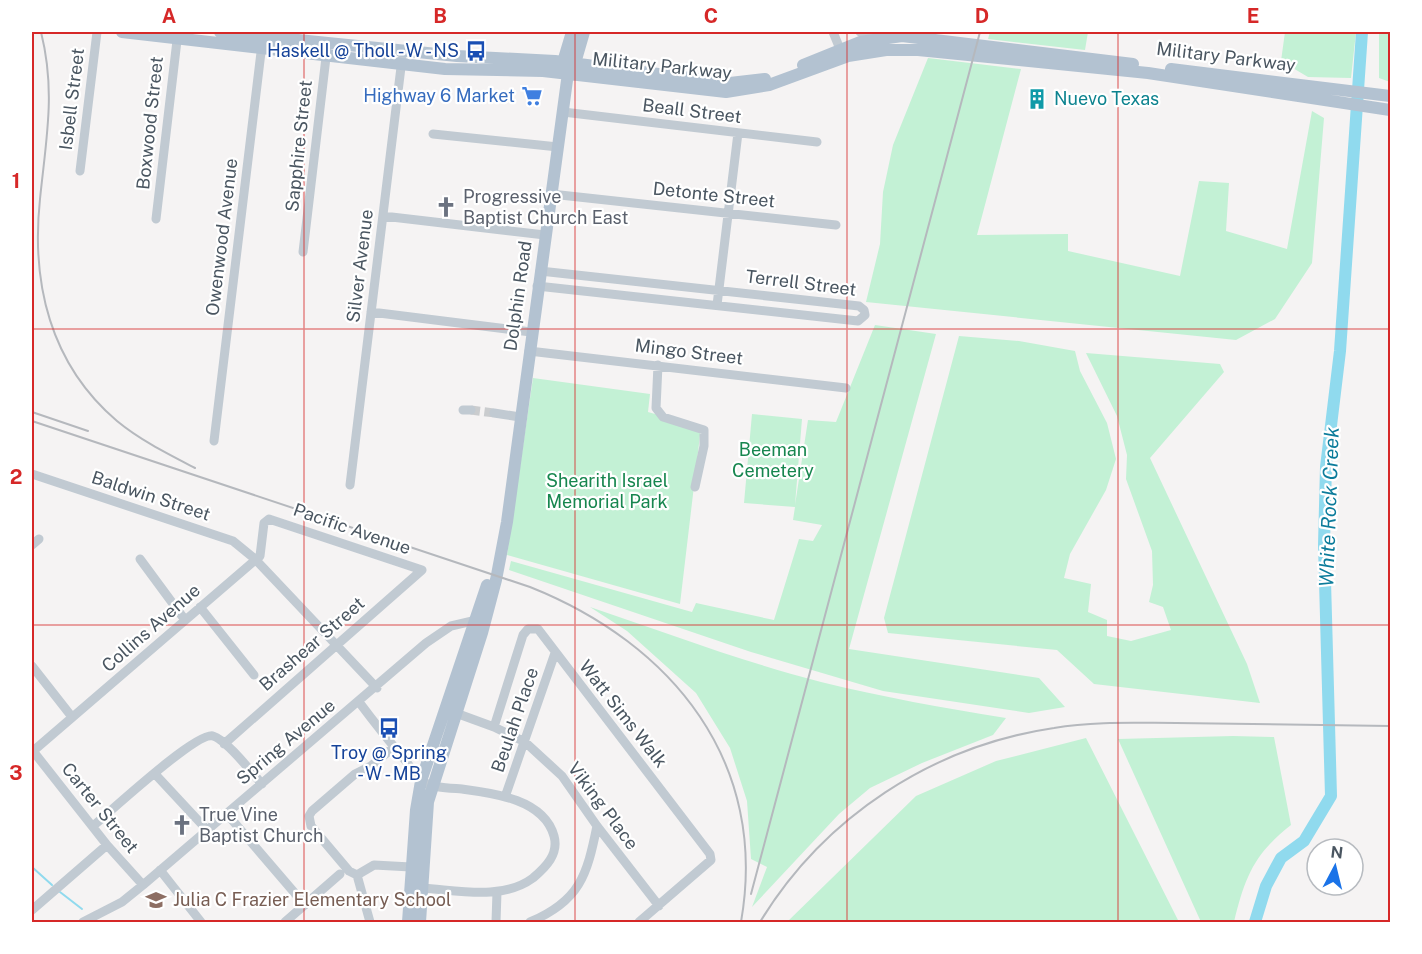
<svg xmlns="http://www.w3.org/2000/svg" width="1422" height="954" font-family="'Public Sans',sans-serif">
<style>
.green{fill:#c3f1d5}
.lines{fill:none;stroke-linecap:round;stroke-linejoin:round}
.stream{stroke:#90daee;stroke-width:2}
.river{stroke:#90daee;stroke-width:12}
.minor-tunnel{stroke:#caccce;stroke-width:9;stroke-dasharray:9 4.5;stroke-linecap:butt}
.minor{stroke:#c1cad2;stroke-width:9}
.major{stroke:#b3c2d1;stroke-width:12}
.rail{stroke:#b5b8bd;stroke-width:2}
.grid{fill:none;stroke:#d62828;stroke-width:1.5;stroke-opacity:0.55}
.labels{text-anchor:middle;stroke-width:4.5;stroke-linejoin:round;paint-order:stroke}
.transit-label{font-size:18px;fill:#164399;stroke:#fff;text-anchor:end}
.street-label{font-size:18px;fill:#4a5661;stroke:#fff}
.shop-label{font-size:18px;fill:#366cbe;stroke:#fff;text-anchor:end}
.culture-label{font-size:18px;fill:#0d838f;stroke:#fff;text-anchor:start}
.worship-label{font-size:18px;fill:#5b616d;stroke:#fff;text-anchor:start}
.park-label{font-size:18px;fill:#17864f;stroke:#fff}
.education-label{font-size:18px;fill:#785e54;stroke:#fff;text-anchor:start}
.water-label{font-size:20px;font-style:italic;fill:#0c7c9b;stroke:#fff}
.neatline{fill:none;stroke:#d62828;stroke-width:2}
.grid-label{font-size:20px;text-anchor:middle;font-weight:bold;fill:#d62828}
</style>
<rect width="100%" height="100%" fill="#f5f3f3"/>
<path class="green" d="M990,32H1088L1085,50L988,39Z
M1285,32H1356L1351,78L1308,77L1281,61Z
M1379,32H1390V82L1379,78Z
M928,58L1021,69L977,235L1068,234V251L1180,276L1199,181L1229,183L1226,231L1287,249L1312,111L1324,118L1312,263L1275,319L1236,340L866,302L880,244L883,192L893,145Z
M875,325L936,334L849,649L1039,678L1065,707L1029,713L883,691L751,652L509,570L511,561L692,612L696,603L774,620L799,539L813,541L822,525L793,520L795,507L744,503L752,414L802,419L795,505L808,420L836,422Z
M959,336L1019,341L1075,351L1080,371L1107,423L1116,459L1106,490L1070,554L1064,578L1091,584L1088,612L1107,620V636L1131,641L1171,630L1163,607L1149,602L1153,585L1152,551L1126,479L1127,455L1117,416L1086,353L1220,364L1224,372L1150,458L1247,664L1260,703L1094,684L1057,650L888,633L884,618Z
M533,378L650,394L648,412L701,427L680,604L507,555Z
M590,607C667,633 743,662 821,682C882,697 944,708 1006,718L993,735L922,763L870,788L839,814L752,907L767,867L751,859L747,801L730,748L696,693L627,631Z
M1233,736L1274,737L1291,825C1254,854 1245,877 1234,922H1201L1118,739Z
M1086,738L1179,922H787L916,796L996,761Z"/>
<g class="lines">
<path class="stream" d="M32,867L52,885
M60,892L82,909"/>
<path class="river" d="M1255,922L1266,886L1281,858L1304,841L1331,796L1324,545L1326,467L1340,351L1362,32"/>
<path class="minor-tunnel" d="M471,410L494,413"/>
<path class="minor" d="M833,32L840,49
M860,32L879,37
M563,112L817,142
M433,134L558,147
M80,171L97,32
M551,194L836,225
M383,216L545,235
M156,219L178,32
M303,252L327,49
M537,286L858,321L865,315L864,310L859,306L540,271
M717,305L738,133
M371,312L531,332
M529,351L846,388
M658,365L656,408L663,417L704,430V446L695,487
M463,410H471
M494,413L520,417
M214,441L262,44
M32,474L233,541L255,559L377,688
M350,485L402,59
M32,545L39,539
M140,559L185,620
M200,607L254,675
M32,666L72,717
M359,702C374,722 389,741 405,760C410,766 415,776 422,781C432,788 449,788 462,789C493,793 544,799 554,836C559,854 546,867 533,878C502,901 457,890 422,888
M453,712L494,727L525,742L562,776L597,826L659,906
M494,727L523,635L528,629H538L710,854L711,860L639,922
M224,744L422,570
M33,751L107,845L143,885
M32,752L260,556L264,523L269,519L422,570
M155,774L208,831
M505,797L555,653
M227,814L305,905
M93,826C110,812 197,731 213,736C227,740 252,773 262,784
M160,870L201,922
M357,875L374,865L411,867
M32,910L107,845
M83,922L122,902L143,885L426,643L451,626L481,619
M285,922L340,874
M370,922L357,875L349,871L311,826L309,816L312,811L355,774L371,766L394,747
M496,922L497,892
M530,922C580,901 587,875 597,826"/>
<path class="major" d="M122,32L445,69L543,71L726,92L769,85L848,56L886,50H918L1148,73L1390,110
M220,32L457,56L555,61L730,83L765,79
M803,65L860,42L902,36L1133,64
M565,67L563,62L572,32
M1171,69L1390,96
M408,922L416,810L421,781L487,585
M420,922L428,802L482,633L496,580L507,522L568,73L575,63L584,32"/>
<path class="rail" d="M41,32C56,92 46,139 40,199C31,283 50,364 117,421C140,440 168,454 195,468
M32,412L88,431
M32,421L530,587C673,644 769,763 741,922
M751,894L980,32
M760,922C824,817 932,746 1054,728C1094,721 1136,723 1176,723C1248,724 1319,725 1390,726"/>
</g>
<path class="grid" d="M304,32V922M575,32V922M847,32V922M1118,32V922M32,329H1390M32,625H1390"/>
<defs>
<g id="bus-bare" transform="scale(1.62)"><path d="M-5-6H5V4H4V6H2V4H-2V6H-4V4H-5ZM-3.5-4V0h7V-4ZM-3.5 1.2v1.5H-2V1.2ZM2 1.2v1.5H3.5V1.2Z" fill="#1a4fb4" stroke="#fff" stroke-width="2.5" paint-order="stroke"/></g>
<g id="supermarket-bare" transform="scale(1.62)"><path d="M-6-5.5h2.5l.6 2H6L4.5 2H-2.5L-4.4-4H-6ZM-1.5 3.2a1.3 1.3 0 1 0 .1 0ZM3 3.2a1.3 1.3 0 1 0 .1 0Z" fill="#3f7fe0" stroke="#fff" stroke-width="2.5" paint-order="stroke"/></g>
<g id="building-bare" transform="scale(1.62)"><path d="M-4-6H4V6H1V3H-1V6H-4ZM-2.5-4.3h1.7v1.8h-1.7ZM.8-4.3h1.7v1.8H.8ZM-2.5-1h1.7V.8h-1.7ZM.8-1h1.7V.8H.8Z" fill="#0f9aa8" stroke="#fff" stroke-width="2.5" paint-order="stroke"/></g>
<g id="church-bare" transform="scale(1.62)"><path d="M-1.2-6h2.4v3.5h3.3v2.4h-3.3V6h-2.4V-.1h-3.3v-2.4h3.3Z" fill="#6b7280" stroke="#fff" stroke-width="2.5" paint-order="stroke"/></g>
<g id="school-bare" transform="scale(1.62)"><path d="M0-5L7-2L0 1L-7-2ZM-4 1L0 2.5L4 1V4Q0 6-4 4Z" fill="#8d6e63" stroke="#fff" stroke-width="2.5" paint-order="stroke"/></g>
</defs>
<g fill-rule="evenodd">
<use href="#bus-bare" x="476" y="51"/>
<use href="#supermarket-bare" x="532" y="96"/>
<use href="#building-bare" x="1037" y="99"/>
<use href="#church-bare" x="446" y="207"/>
<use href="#bus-bare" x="389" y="728"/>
<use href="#church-bare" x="182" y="825"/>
<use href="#school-bare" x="156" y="900"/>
</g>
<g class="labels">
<g class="transit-label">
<text x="459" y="57">Haskell @ Tholl - W - NS</text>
<text x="389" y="759" text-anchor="middle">Troy @ Spring<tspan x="389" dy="21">- W - MB</tspan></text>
</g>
<g class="street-label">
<text transform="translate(1226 57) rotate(7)" y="6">Military Parkway</text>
<text transform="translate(662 66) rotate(6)" y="6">Military Parkway</text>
<text transform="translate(72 99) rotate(-83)" y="6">Isbell Street</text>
<text transform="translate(692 111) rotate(7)" y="6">Beall Street</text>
<text transform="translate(150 123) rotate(-84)" y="6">Boxwood Street</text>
<text transform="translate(299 146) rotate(-84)" y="6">Sapphire Street</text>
<text transform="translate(714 195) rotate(6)" y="6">Detonte Street</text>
<text transform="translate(222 237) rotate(-83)" y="6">Owenwood Avenue</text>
<text transform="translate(360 266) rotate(-83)" y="6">Silver Avenue</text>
<text transform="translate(801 283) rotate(7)" y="6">Terrell Street</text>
<text transform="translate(518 296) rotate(-82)" y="6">Dolphin Road</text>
<text transform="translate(689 352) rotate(7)" y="6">Mingo Street</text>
<text transform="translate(151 496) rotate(18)" y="6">Baldwin Street</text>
<text transform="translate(352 529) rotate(19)" y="6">Pacific Avenue</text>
<text transform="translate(151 628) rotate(-41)" y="6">Collins Avenue</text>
<text transform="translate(312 644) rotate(-41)" y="6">Brashear Street</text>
<text transform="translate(623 714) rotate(52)" y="6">Watt Sims Walk</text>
<text transform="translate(515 720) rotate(-71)" y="6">Beulah Place</text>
<text transform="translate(286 742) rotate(-40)" y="6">Spring Avenue</text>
<text transform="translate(603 806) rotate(53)" y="6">Viking Place</text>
<text transform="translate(100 808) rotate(51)" y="6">Carter Street</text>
</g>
<g class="shop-label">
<text x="515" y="102">Highway 6 Market</text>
</g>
<g class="culture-label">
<text x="1054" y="105">Nuevo Texas</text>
</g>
<g class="worship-label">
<text x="463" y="203">Progressive<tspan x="463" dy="21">Baptist Church East</tspan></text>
<text x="199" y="821">True Vine<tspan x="199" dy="21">Baptist Church</tspan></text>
</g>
<g class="park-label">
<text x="773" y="456">Beeman<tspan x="773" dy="21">Cemetery</tspan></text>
<text x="607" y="487">Shearith Israel<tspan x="607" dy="21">Memorial Park</tspan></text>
</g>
<g class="education-label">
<text x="173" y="906">Julia C Frazier Elementary School</text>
</g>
<g class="water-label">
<text transform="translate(1329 507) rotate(-88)" y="7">White Rock Creek</text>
</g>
</g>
<rect width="1422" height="954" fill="none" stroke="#ffffff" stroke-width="66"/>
<g transform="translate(1335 867) rotate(7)"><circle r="28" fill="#ffffff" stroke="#b7bbc0" stroke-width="1.5"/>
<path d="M0-4.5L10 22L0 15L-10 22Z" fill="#1a73e8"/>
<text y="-9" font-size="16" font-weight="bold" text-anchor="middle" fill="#4a5661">N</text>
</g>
<rect x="33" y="33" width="1356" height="888" class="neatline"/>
<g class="grid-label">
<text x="169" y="23">A</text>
<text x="440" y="23">B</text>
<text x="711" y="23">C</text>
<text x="982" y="23">D</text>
<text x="1253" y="23">E</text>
<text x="16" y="188">1</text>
<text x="16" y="484">2</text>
<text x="16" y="780">3</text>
</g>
</svg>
